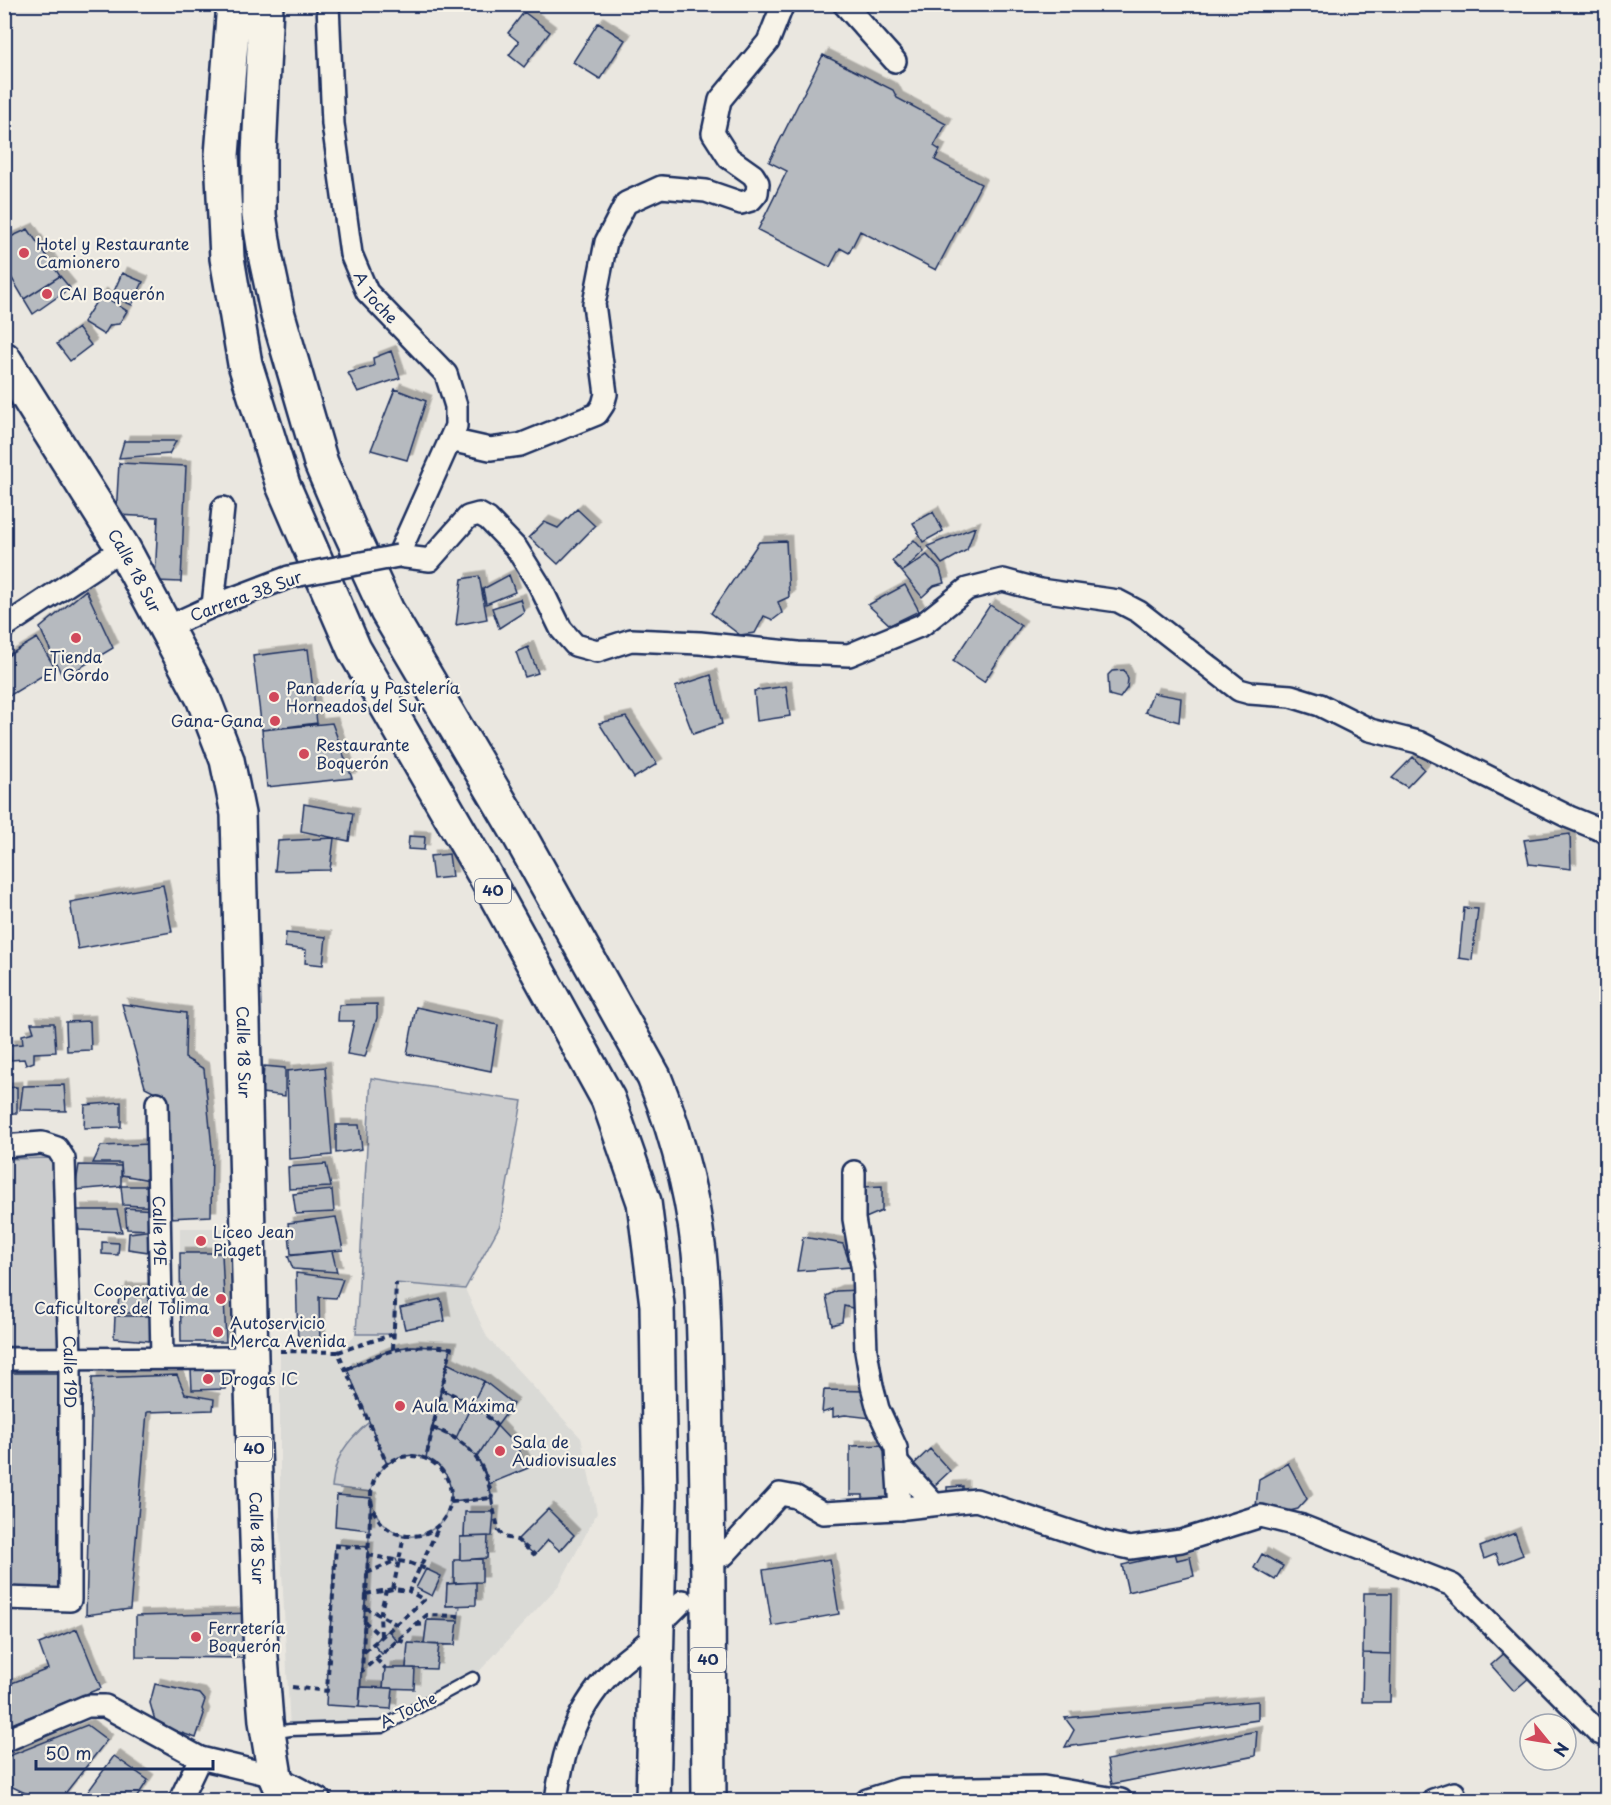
<svg xmlns="http://www.w3.org/2000/svg" width="1611" height="1805" font-family="'Playpen Sans',sans-serif">
<style>
.built{fill:#dadad6}
.green{fill:#cbcccd;stroke:#737e96;stroke-width:1.5}
.building{fill:#b6babf;stroke:#1b2f5e;stroke-width:1.5;filter:url(#shadow)}
.lines{fill:none;stroke-linecap:round;stroke-linejoin:round}
.lane-casing{stroke:#1b2f5e;stroke-width:15}
.street-casing{stroke:#1b2f5e;stroke-width:26}
.primary-casing{stroke:#1b2f5e;stroke-width:38}
.highway-casing{stroke:#1b2f5e;stroke-width:38}
.path{stroke:#1b2f5e;stroke-width:4;stroke-dasharray:6 4.5;stroke-linecap:butt}
.lane{stroke:#f7f3e8;stroke-width:10}
.street{stroke:#f7f3e8;stroke-width:21}
.primary{stroke:#f7f3e8;stroke-width:33}
.highway{stroke:#f7f3e8;stroke-width:33}
.street-bridge-casing{stroke:#1b2f5e;stroke-width:26;stroke-linecap:butt}
.street-bridge{stroke:#f7f3e8;stroke-width:21}
.poi-dot{fill:#d1495b;stroke:#f7f3e8;stroke-width:2}
.labels{text-anchor:middle;stroke-width:4.5;stroke-linejoin:round;paint-order:stroke}
.shield{fill:#f7f3e8;stroke:#5d6a87;stroke-width:1.5}
.shield-label{font-size:15px;font-weight:bold;fill:#1b2f5e}
.poi-label{font-size:16px;fill:#1b2f5e;stroke:#f7f3e8;text-anchor:start}
.street-label{font-size:16px;fill:#1b2f5e;stroke:#f7f3e8}
</style>
<defs>
<filter id="shadow"><feDropShadow dx="5.5" dy="-5.5" stdDeviation="0" flood-color="#0004"/></filter>
</defs>
<rect width="100%" height="100%" fill="#eae7e0"/>
<filter id="ink" filterUnits="userSpaceOnUse"><feTurbulence type="fractalNoise" baseFrequency=".0167" numOctaves="2"/><feDisplacementMap in="SourceGraphic" scale="12" xChannelSelector="R" yChannelSelector="G"/><feConvolveMatrix kernelMatrix="1 2 1 2 8 2 1 2 1" color-interpolation-filters="sRGB"/></filter>
<g filter="url(#ink)">
<path class="built" d="M371,1078L522,1101L500,1225L465,1289L487,1337L581,1438L597,1513L559,1585L473,1678L382,1727L290,1730L280,1532V1351L338,1352L356,1334Z
M180,1228H222V1253H180Z"/>
<path class="green" d="M371,1078L522,1101L500,1225L465,1289L396,1283L394,1334H356Z
M52,1158L59,1347L5,1346V1159Z
M369,1422L387,1464C379,1472 372,1480 371,1492L332,1487C335,1456 346,1442 369,1422Z
M492,1498L494,1512H466L464,1537H460V1560L454,1561V1583L447,1584L446,1606H460L458,1621L427,1620L424,1644L408,1643L406,1668H385L383,1688L361,1687L371,1500C383,1547 436,1549 451,1502Z"/>
<path class="building" d="M524,12L550,32L524,67L509,55L519,42L508,33Z
M598,23L625,40L600,79L573,62Z
M823,55L893,90L897,98L946,124L934,146L940,150L935,160L981,184L936,270L860,231L849,253L840,248L830,267L758,230L787,171L769,162Z
M28,229L60,276L24,299L4,265V240Z
M122,273L143,282L132,305L112,296Z
M60,276L70,288L33,314L24,299Z
M101,294L127,311L119,324L110,325L104,335L83,322Z
M78,328L91,345L70,361L57,344Z
M391,351L400,378L358,392L348,373L374,366L373,358Z
M395,389L426,401L407,460L371,450Z
M124,441H176L169,454L119,458Z
M119,463L186,466L181,582L155,581L158,517L116,515Z
M577,509L595,526L558,564L529,537L544,522L558,528Z
M933,512L943,531L923,542L913,523Z
M975,527L967,550L942,564L928,546Z
M914,540L924,551L902,572L892,561Z
M786,541L789,597L778,602L782,613L773,620L764,616L755,633L740,635L711,613L759,542Z
M927,555L940,569L944,583L934,586L922,597L902,572Z
M509,575L515,592L486,604L483,589Z
M479,576L487,619L456,625L462,579Z
M905,585L919,611L890,625L868,605Z
M86,590L113,648L63,678L40,628Z
M520,599L524,612L499,628L492,608Z
M990,605L1021,626L984,682L953,661Z
M37,638L55,668L4,699V658Z
M528,647L538,673L525,677L516,652Z
M308,649L317,723L262,730L253,656Z
M1124,670L1128,679L1127,688L1120,698L1109,695L1108,675L1112,671Z
M711,675L722,724L693,734L675,687Z
M786,686L790,716L757,721L754,691Z
M1153,693L1181,698L1179,722L1145,712Z
M626,717L657,764L634,778L599,723Z
M332,723L352,778L267,787L262,730Z
M1413,757L1424,769L1407,787L1392,778Z
M304,804L353,813L349,841L301,831Z
M1570,834L1571,869L1529,864L1524,840Z
M409,836L425,837L424,850L408,849Z
M334,838L330,870L275,871L278,841Z
M449,854L452,877L433,879L430,856Z
M163,885L172,932L78,949L70,902Z
M1464,908L1478,909L1472,960L1459,958Z
M286,933L326,937L323,965L305,963L306,950L285,947Z
M122,1004L186,1013L185,1058L204,1069L212,1148L211,1216L169,1218L163,1096L145,1087Z
M377,1004V1018L365,1057L347,1054L354,1021H338L339,1005Z
M416,1007L498,1025L491,1071L407,1054Z
M90,1021L91,1050L67,1051L66,1022Z
M31,1023H54L56,1052L34,1053V1062L26,1065L24,1059L11,1060L9,1045L23,1044L22,1035L34,1032Z
M264,1066L285,1068V1096L262,1093Z
M325,1067L332,1155L289,1159L287,1071Z
M64,1085L66,1111L20,1110L23,1086Z
M17,1087V1113H4V1088Z
M121,1102V1127L84,1128L85,1105Z
M336,1125H359L362,1149L336,1153Z
M151,1144L150,1180L122,1175L121,1163H93L101,1146Z
M326,1164L331,1187L289,1189L288,1167Z
M79,1165L121,1166V1186L75,1190Z
M121,1186H159V1207L123,1205Z
M882,1186V1211L861,1220L863,1187Z
M332,1190L334,1212L296,1214L293,1194Z
M125,1208L155,1210L154,1230L127,1229Z
M76,1210H117L122,1232L79,1230Z
M336,1217L343,1250L291,1254L288,1223Z
M154,1230L156,1253L128,1249L129,1233Z
M803,1237L843,1244L851,1267L797,1271Z
M102,1242L119,1243L118,1255L102,1254Z
M332,1251L337,1272L293,1269L288,1256Z
M180,1253H222L226,1342H181Z
M296,1273L343,1279L336,1298L319,1297L320,1346L298,1345Z
M121,1289H156L158,1313H116Z
M859,1290L860,1310L844,1306L842,1322L832,1325L826,1296L836,1291Z
M441,1299L445,1321L405,1329L400,1308Z
M115,1316H158L161,1342L114,1338Z
M413,1346L451,1348L426,1458L413,1455L399,1457L387,1464L347,1369L393,1349Z
M447,1363L484,1381L472,1404L441,1389Z
M225,1368V1389L192,1390L191,1369Z
M4,1373H62L58,1591L4,1588Z
M177,1375L185,1394L214,1399L213,1410L147,1412L130,1609L86,1615L92,1378Z
M484,1381L513,1404L497,1426L482,1410L472,1404Z
M441,1389L472,1404L456,1438L432,1428Z
M824,1390L864,1391L871,1418L845,1415L833,1417V1409L822,1413Z
M472,1404L482,1410L497,1426L477,1457L456,1438Z
M497,1426L516,1446L528,1468L489,1484L477,1457Z
M432,1428L456,1438L477,1457L485,1472L492,1498L451,1502V1489L447,1476L438,1465L426,1458Z
M890,1445L891,1501L863,1502V1495H850V1446Z
M930,1449L950,1471L933,1487L913,1465Z
M1288,1463L1307,1499L1298,1509L1281,1513L1256,1506L1259,1479Z
M963,1486V1498L947,1499V1487Z
M337,1495L371,1498L369,1530L335,1526Z
M548,1509L574,1535L560,1551L548,1540L535,1555L517,1540Z
M465,1512H494L492,1536L464,1537Z
M1515,1533L1523,1555L1500,1564L1496,1554L1484,1559L1480,1547Z
M488,1536L487,1558L460,1560V1537Z
M335,1544L368,1547L359,1707L326,1705Z
M1175,1553L1177,1560L1190,1557L1194,1576L1128,1592L1122,1565Z
M1262,1554L1283,1566L1275,1580L1254,1568Z
M482,1559V1582L454,1583V1560Z
M830,1559L839,1614L772,1626L763,1570Z
M426,1569L441,1576L432,1596L416,1588Z
M476,1582V1605L446,1606L447,1584Z
M1364,1593H1392L1391,1654L1363,1653Z
M255,1613L256,1658L136,1657V1616Z
M427,1620L458,1621L455,1645L424,1644Z
M77,1629L101,1688L4,1727V1686L48,1669L39,1644Z
M388,1630L397,1641L382,1654L373,1644Z
M408,1643L439,1645L436,1669L406,1668Z
M1507,1651L1530,1677L1514,1691L1491,1665Z
M1363,1653L1391,1654L1390,1702H1362Z
M385,1668H415L414,1689L383,1688Z
M155,1684L200,1694L205,1700L202,1709L204,1714L196,1738L156,1724L150,1703Z
M361,1687L393,1688L391,1709L359,1707Z
M1258,1701V1720L1065,1747L1074,1730L1065,1718Z
M87,1725L107,1740L60,1800H40L4,1783V1758Z
M1257,1731L1255,1756L1112,1784L1107,1760Z
M114,1756L148,1780L135,1800H82Z"/>
<g class="lines">
<g class="lane-casing">
<path id="lane" d="M271,1733L290,1730L382,1727L473,1678"/>
</g>
<g class="street-casing">
<g id="street">
<path id="s1" d="M328,4L333,124L351,254L367,292L446,374L456,406V426L450,440L398,556L430,560L468,517L479,514L488,519L517,549L540,586L561,629L575,645L597,651L631,640L700,643L798,653L849,655L922,625L967,589L1003,580L1040,590L1118,601L1139,612L1239,690L1250,693L1291,696L1320,705L1370,730L1418,742L1569,817L1606,832"/>
<path d="M844,4L895,61"/>
<path d="M450,440L490,449L520,445L597,414L603,405L606,394L594,304L606,242L626,203L661,187L706,191L741,203L751,200L757,193L758,183L753,175L729,158L713,133L720,100L768,42L783,4"/>
<path d="M213,606L223,508"/>
<path d="M4,627L123,548"/>
<path d="M167,627L213,606L289,577"/>
<path id="s2" d="M157,1103L162,1358"/>
<path id="s3" d="M4,1146L42,1143L57,1148L64,1159L70,1359V1600L4,1598"/>
<path d="M854,1172V1219L863,1271L866,1351L872,1386L878,1409L896,1448L900,1509"/>
<path d="M4,1359L251,1358"/>
<path d="M898,1464L934,1504"/>
<path d="M724,1555L780,1494L796,1497L823,1513L896,1509L976,1500L1102,1542L1130,1548L1181,1541L1261,1516L1302,1526L1452,1585L1599,1733L1606,1736"/>
<path d="M670,1614L683,1601"/>
<path d="M4,1741L87,1706H105L200,1758L275,1776L320,1800"/>
<path d="M180,1800L200,1758"/>
<path d="M556,1800C563,1749 577,1705 616,1668C625,1659 636,1652 645,1644"/>
<path d="M867,1800L901,1789L1044,1787L1121,1800"/>
<path d="M1433,1800L1454,1793"/>
</g>
</g>
<g class="primary-casing">
<g id="primary">
<path id="s4" d="M4,359L123,548L203,698L227,760L238,814L251,1358L261,1658L266,1721L275,1776L286,1800"/>
</g>
</g>
<g class="highway-casing">
<path id="highway" d="M234,4L222,155L227,258L245,364L283,485L354,649L484,874L608,1099L644,1202L657,1305L660,1501L653,1800
M266,4L259,154V215L266,259L278,315L321,463L350,531L387,611L517,831L654,1077C681,1144 698,1216 702,1288C705,1341 705,1394 706,1447C709,1565 708,1683 709,1800"/>
</g>
<path class="path" d="M393,1349L396,1283
M280,1351L338,1352L387,1464
M338,1352L394,1334
M347,1369C385,1350 408,1343 451,1348L426,1458
M441,1389C463,1399 481,1408 497,1426
M432,1428C469,1440 484,1461 492,1498
M371 1496a40 40 0 1 1 80 0a40 40 0 1 1-80 0Z
M371,1500L362,1671L427,1615L459,1616
M451,1502L492,1498L494,1512L499,1531L504,1537L517,1540L535,1555
M368,1555L410,1563L426,1569
M367,1573L397,1560
M393,1589L404,1536
M366,1594L393,1589L409,1591
M365,1607L396,1624
M364,1621L380,1636
M416,1625L427,1624
M381,1636L380,1615L386,1590
M398,1640L408,1643
M364,1652L424,1600L409,1591L439,1526
M376,1659L385,1668
M292,1687L327,1691L336,1546L368,1548"/>
<use href="#lane" class="lane"/>
<use href="#street" class="street"/>
<use href="#primary" class="primary"/>
<use href="#highway" class="highway"/>
<g class="street-bridge-casing">
<path id="street-bridge" d="M289,577L398,556"/>
</g>
<use href="#street-bridge" class="street-bridge"/>
</g>
</g>
<g class="poi-dot">
<circle cx="24" cy="253" r="6"/>
<circle cx="47" cy="294" r="6"/>
<circle cx="76" cy="638" r="6"/>
<circle cx="274" cy="697" r="6"/>
<circle cx="275" cy="721" r="6"/>
<circle cx="304" cy="754" r="6"/>
<circle cx="201" cy="1241" r="6"/>
<circle cx="221" cy="1299" r="6"/>
<circle cx="218" cy="1332" r="6"/>
<circle cx="208" cy="1379" r="6"/>
<circle cx="400" cy="1406" r="6"/>
<circle cx="500" cy="1451" r="6"/>
<circle cx="196" cy="1637" r="6"/>
</g>
<g class="labels">
<g class="shield">
<rect x="475" y="879" width="36" height="24" rx="4.5"/>
<rect x="236" y="1437" width="36" height="24" rx="4.5"/>
<rect x="690" y="1648" width="36" height="24" rx="4.5"/>
</g>
<g class="shield-label">
<text x="493" y="896">40</text>
<text x="254" y="1454">40</text>
<text x="708" y="1665">40</text>
</g>
<g class="poi-label">
<text x="36" y="250">Hotel y Restaurante<tspan x="36" dy="18">Camionero</tspan></text>
<text x="59" y="300">CAI Boquerón</text>
<text x="76" y="663" text-anchor="middle">Tienda<tspan x="76" dy="18">El Gordo</tspan></text>
<text x="286" y="694">Panadería y Pastelería<tspan x="286" dy="18">Horneados del Sur</tspan></text>
<text x="263" y="727" text-anchor="end">Gana-Gana</text>
<text x="316" y="751">Restaurante<tspan x="316" dy="18">Boquerón</tspan></text>
<text x="213" y="1238">Liceo Jean<tspan x="213" dy="18">Piaget</tspan></text>
<text x="209" y="1296" text-anchor="end">Cooperativa de<tspan x="209" dy="18">Caficultores del Tolima</tspan></text>
<text x="230" y="1329">Autoservicio<tspan x="230" dy="18">Merca Avenida</tspan></text>
<text x="220" y="1385">Drogas IC</text>
<text x="412" y="1412">Aula Máxima</text>
<text x="512" y="1448">Sala de<tspan x="512" dy="18">Audiovisuales</tspan></text>
<text x="208" y="1634">Ferretería<tspan x="208" dy="18">Boquerón</tspan></text>
</g>
<g class="street-label">
<text dy="6" stroke="none"><textPath href="#s1" startOffset="302">A Toche</textPath></text>
<text dy="6" stroke="none"><textPath href="#s4" startOffset="249">Calle 18 Sur</textPath></text>
<text transform="translate(246 596) rotate(-20)" y="6">Carrera 38 Sur</text>
<text dy="6" stroke="none"><textPath href="#s4" startOffset="753">Calle 18 Sur</textPath></text>
<text dy="6" stroke="none"><textPath href="#s2" startOffset="128">Calle 19E</textPath></text>
<text dy="6" stroke="none"><textPath href="#s3" startOffset="280">Calle 19D</textPath></text>
<text dy="6" stroke="none"><textPath href="#s4" startOffset="1239">Calle 18 Sur</textPath></text>
<text transform="translate(408 1710) rotate(-26)" y="6">A Toche</text>
</g>
</g>
<rect width="1611" height="1805" fill="none" stroke="#f7f3e8" stroke-width="24"/>
<rect x="12" y="12" width="1587" height="1781" fill="none" stroke="#1b2f5e" stroke-width="2" filter="url(#ink)"/>
<g transform="translate(1548 1742) rotate(120)"><circle r="28" fill="#f7f3e8" stroke="#9fa5b1" stroke-width="1.5"/>
<path d="M0-4.5L10 22L0 15L-10 22Z" fill="#d1495b"/>
<text y="-9" font-size="16" font-weight="bold" text-anchor="middle" fill="#1b2f5e">N</text>
</g>
<path d="M36 1760v9h177v-9" fill="none" stroke="#1b2f5e" stroke-width="3"/>
<text x="45" y="1760" font-size="18" fill="#1b2f5e" stroke="#f7f3e8" stroke-width="4.5" paint-order="stroke">50 m</text>
</svg>
